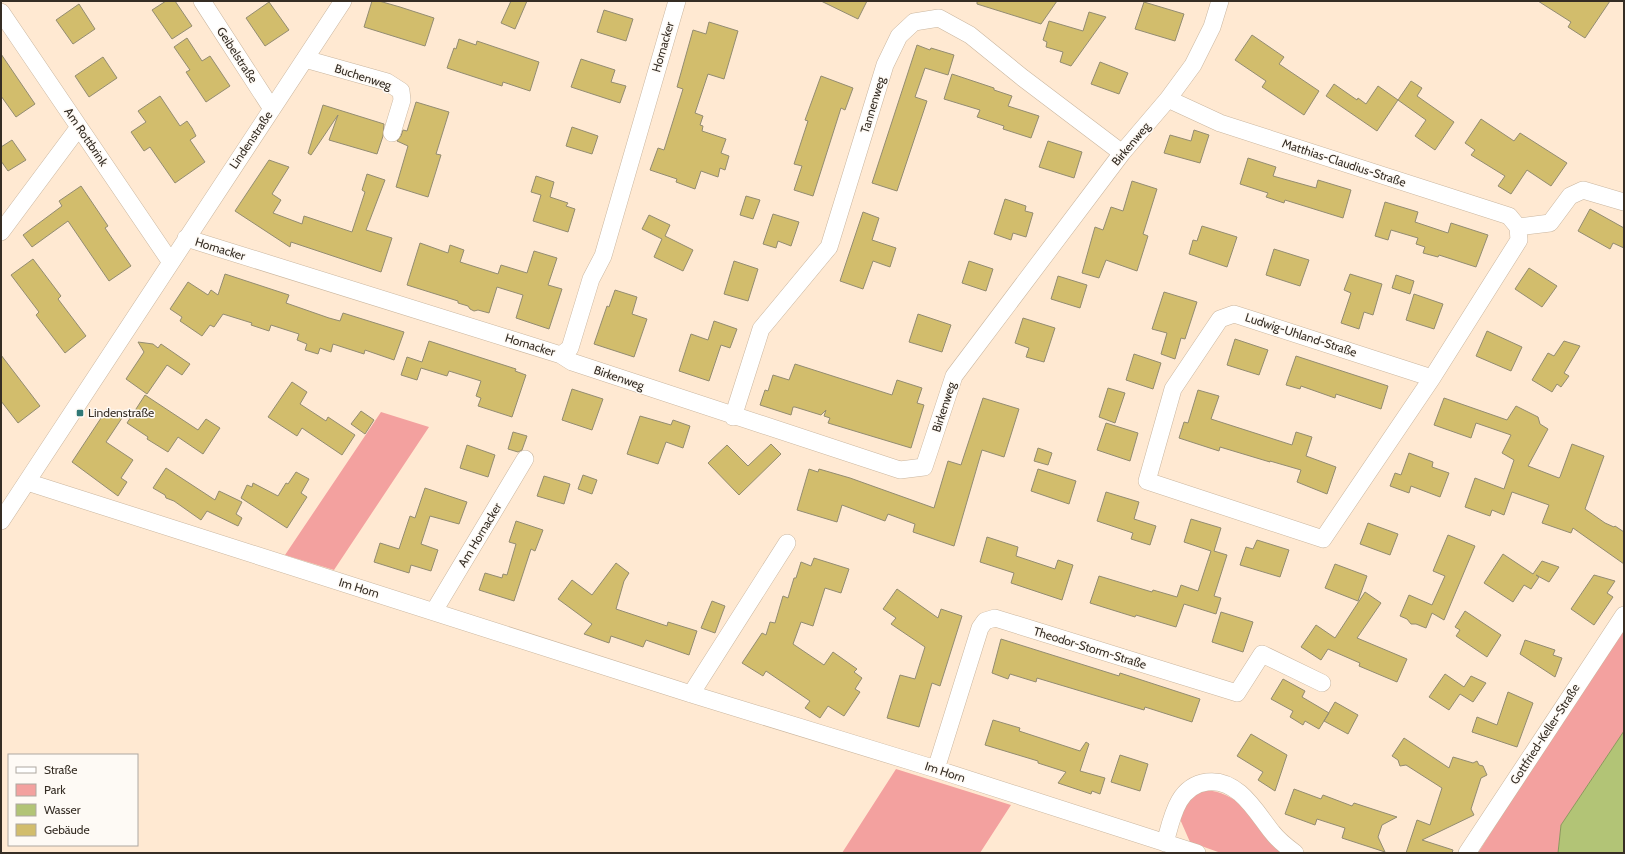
<svg xmlns="http://www.w3.org/2000/svg" width="1625" height="854" font-family="Cabin,sans-serif">
<style>
.green{fill:#f3a19f}
.water{fill:#b2c476;stroke:#8c975d}
.building{fill:#d2bd6c;stroke:#938c71}
.lines{fill:none;stroke-linecap:round;stroke-linejoin:round}
.street-casing{stroke:#cab69f;stroke-width:18}
.street{stroke:#fff;stroke-width:17}
.poi-dot{fill:#2f7876;stroke:#fefaf5;stroke-width:1.5}
.labels{text-anchor:middle;stroke-width:3;stroke-linejoin:round;paint-order:stroke}
.street-label{font-size:12px;fill:#352d24;stroke:#fefaf5}
.poi-label{font-size:12px;fill:#352d24;stroke:#fefaf5;text-anchor:start}
</style>
<rect width="100%" height="100%" fill="#ffe9d2"/>
<path class="green" d="M381,412L429,427L334,570L285,555Z
M1624,624V731L1561,825L1558,853H1478L1609,645Z
M896,769L1011,805L980,853H842Z
M1206,790C1242,793 1264,827 1285,853H1221L1190,842L1179,817L1193,792Z"/>
<path class="water" d="M1624,731V853H1558L1561,825Z"/>
<path class="building" d="M166,1H175L192,26L172,39L152,10Z
M372,1H379L400,7L434,18L425,46L364,27Z
M511,1H527L515,29L501,23Z
M821,1H867L858,19Z
M977,1H1057L1041,24L977,4Z
M1538,1H1610L1585,38L1568,27L1571,22Z
M269,2L289,30L265,46L246,18Z
M1144,2L1184,14L1175,41L1135,29Z
M79,4L95,29L73,44L56,20Z
M604,10L633,19L626,41L597,32Z
M1089,12L1106,17L1071,66L1060,62L1063,52L1046,47L1047,42L1043,40L1049,21L1083,31Z
M709,22L738,31L724,79L708,74L695,113L703,116L700,125L703,126L702,131L726,139L721,153L729,156L725,170L720,168L718,177L701,171L695,189L676,182L677,179L650,170L658,148L664,150L683,89L677,87L693,30L706,34Z
M1252,35L1284,57L1279,64L1319,91L1304,115L1262,87L1266,81L1235,60Z
M187,38L202,61L210,56L230,86L206,102L186,72L190,70L174,47Z
M459,39L476,45L477,41L539,62L530,91L503,82L502,86L447,68L454,48L456,49Z
M917,45L930,50L931,48L954,55L948,75L925,68L915,97L927,101L897,191L872,183Z
M1,54L35,104L16,117L1,96Z
M103,57L117,78L89,97L75,76Z
M581,59L615,70L611,82L626,86L620,103L571,87Z
M1100,62L1128,73L1119,94L1091,84Z
M952,74L994,88V90L1012,96L1008,106L1039,116L1031,138L1003,129L1004,126L977,117L980,110L944,99Z
M821,76L853,88L845,110L841,108L813,196L794,190L802,166L794,164L808,121L805,120Z
M1411,81L1422,88L1417,96L1454,122L1435,150L1415,136L1426,120L1398,100L1377,131L1326,96L1334,84L1357,100L1358,98L1366,104L1378,86L1398,100Z
M160,96L180,126L187,121L192,128L196,136L190,140L205,162L175,183L150,147L144,151L131,132L146,122L138,111Z
M416,102L449,112L436,154L441,155L428,197L396,187L408,146L397,141L401,136L403,130L407,131Z
M323,105L384,124L383,136L377,154L329,140L338,115L311,155L308,153Z
M1481,119L1514,141L1520,133L1567,163L1551,186L1527,170L1511,194L1498,186L1505,176L1471,155L1475,150L1465,143Z
M572,127L598,136L592,154L566,146Z
M1194,130L1209,135L1200,163L1164,153L1170,135L1191,141Z
M12,140L26,160L8,171L1,161V147Z
M1048,141L1082,152L1074,178L1039,167Z
M1248,158L1276,167L1273,176L1316,188L1318,180L1351,190L1343,218L1285,200L1284,203L1266,197L1268,193L1240,184Z
M269,160L289,167L272,194L281,200L273,213L302,224L304,216L352,232L365,192L362,190L367,174L385,180L366,230L392,238L381,272L291,242L290,247L235,211Z
M536,176L554,182L550,197L568,203L566,206L575,209L568,232L533,221L541,195L531,192Z
M1132,181L1157,189L1143,234L1148,236L1137,271L1106,260L1099,278L1082,273L1095,227L1103,230L1111,207L1123,211Z
M81,186L108,226L105,228L131,266L109,281L68,221L32,247L23,235L62,206L59,201Z
M746,196L760,200L753,219L740,215Z
M1005,199L1026,206L1025,211L1033,213L1026,237L1013,233L1011,240L994,234Z
M1385,202L1418,212L1415,222L1448,233L1451,223L1488,235L1476,267L1439,255L1438,257L1423,253L1425,247L1416,244L1418,238L1391,230L1388,240L1375,236Z
M1590,209L1624,228V248L1613,243L1610,249L1578,231Z
M863,212L879,218L872,240L896,248L890,267L873,261L863,289L840,281Z
M773,214L799,222L791,246L778,241L776,248L763,244Z
M649,215L670,225L665,236L693,250L683,271L654,257L662,239L642,229Z
M1202,226L1237,237L1227,267L1189,254L1193,240L1197,241Z
M420,243L448,253L450,245L464,250L460,262L498,274L501,265L527,273L534,251L557,258L548,285L562,289L549,329L516,318L523,295L497,287L489,313L478,310L474,311L470,309L468,306L458,303V301L407,285Z
M1274,249L1309,260L1300,286L1266,275Z
M33,259L61,296L58,299L86,336L65,353L36,315L39,312L11,275Z
M734,261L758,269L748,301L724,294Z
M969,261L993,269L986,291L962,283Z
M1529,268L1557,286L1542,307L1515,289Z
M225,274L289,295L286,303L329,318L340,321L343,313L404,332L394,360L365,350L364,354L333,344L331,352L320,348L318,354L305,350L307,344L297,340L299,334L271,325L269,331L251,325L252,323L223,314L214,327L210,325L202,336L180,321L182,317L170,309L188,282L208,295L211,290L218,295Z
M1350,274L1382,284L1373,315L1364,312L1359,329L1341,323L1351,293L1344,290Z
M1396,275L1414,281L1410,294L1392,288Z
M1058,276L1087,285L1080,308L1051,299Z
M615,290L637,297L632,314L647,319L634,357L594,344L607,306L609,307Z
M1164,292L1197,302L1185,339L1181,338L1175,359L1161,354L1167,333L1152,329Z
M1414,294L1443,304L1434,329L1406,320Z
M918,314L951,325L942,352L909,342Z
M1023,318L1055,328L1044,362L1026,357L1029,348L1015,343Z
M714,321L737,329L730,348L721,345L709,381L679,371L691,334L708,340Z
M1487,331L1522,347L1511,371L1476,356Z
M1235,339L1268,350L1259,375L1227,365Z
M429,341L516,369L515,371L526,375L512,417L478,406L481,398L476,396L481,381L449,371L447,376L421,368L417,380L401,375L407,357L422,362Z
M1564,341L1580,346L1564,373L1569,376L1561,387L1557,384L1552,392L1532,380L1548,353L1554,356Z
M138,342L153,344L158,348L161,344L190,364L182,375L167,365L147,394L126,379L144,352Z
M1134,354L1161,363L1153,389L1126,380Z
M1,355L40,406L18,423L1,401Z
M1296,356L1388,386L1381,409L1336,394L1335,398L1301,386L1300,389L1286,385Z
M795,364L892,395L897,380L922,388L917,403L924,405L911,448L828,423L830,418L824,416L826,410L821,415L795,407H793L791,415L760,405L765,390L768,391L773,375L789,380Z
M292,382L307,392L300,404L326,421L328,417L355,435L342,455L302,428L297,436L268,417Z
M1108,388L1125,393L1115,423L1099,417Z
M572,389L603,399L592,430L562,420Z
M1198,390L1219,396L1211,419L1292,445L1296,432L1312,437L1306,456L1336,467L1327,494L1297,482L1301,470L1270,461V462L1220,447L1219,451L1179,438L1184,422L1188,423Z
M145,395L198,430L206,419L220,428L203,454L178,437L168,452L147,439L148,437L127,423Z
M983,398L1019,409L1004,457L982,450L954,546L913,532L915,524L888,514L885,521L842,505L837,522L797,510L809,469L818,472L819,469L850,478L934,508L948,461L961,465Z
M1444,398L1507,420L1516,406L1538,417L1540,424L1548,429L1528,466L1559,478L1560,477L1572,444L1604,456L1585,509L1605,523L1614,527L1615,526L1624,532V564L1573,528L1571,533L1542,523L1549,505L1512,492L1504,515L1492,510L1490,516L1465,507L1475,478L1504,489L1514,460L1502,453L1511,435L1476,423L1471,438L1434,425Z
M107,409L122,418L106,442L133,460L121,478L127,482L118,496L72,462Z
M361,411L374,420L365,434L351,424Z
M640,416L671,425L673,420L690,426L683,448L666,442L658,464L627,454Z
M1106,423L1138,433L1130,461L1097,450Z
M513,432L527,436L522,450L518,452L508,449Z
M771,444L781,454L739,495L708,463L727,445L748,466Z
M467,445L495,455L488,477L460,468Z
M1038,448L1052,453L1048,465L1034,461Z
M1409,453L1433,462L1432,467L1449,473L1440,497L1411,486L1409,493L1390,486L1395,473L1401,475Z
M166,468L215,500L219,491L242,502L236,514L242,518L238,526L207,511L201,520L174,501L166,498L165,495L153,488Z
M1038,469L1076,481L1069,504L1031,491Z
M296,472L309,479L301,493L307,497L287,528L241,498L247,485L252,487L253,483L278,496L286,483L288,484Z
M583,475L597,480L592,494L578,489Z
M544,476L570,484L564,504L537,496Z
M425,488L467,502L459,524L430,516L421,544L438,550L431,571L411,565L409,573L374,562L380,543L399,549L410,516L415,518Z
M1106,492L1139,502L1134,519L1156,526L1150,545L1131,539L1133,533L1097,521Z
M1191,519L1221,528L1214,551L1227,555L1214,596L1221,598L1216,614L1184,604L1176,627L1136,615L1135,617L1090,603L1099,576L1152,592L1153,590L1177,597L1181,585L1198,591L1211,551L1184,542Z
M516,521L543,530L535,551L531,549L514,601L479,590L485,573L502,578L503,574L507,575L516,544L509,542Z
M1368,523L1398,534L1390,555L1360,544Z
M1448,535L1475,546L1444,620L1432,613L1426,628L1416,624H1411L1407,619L1400,616L1409,595L1432,605L1445,576L1433,571Z
M987,537L1018,547L1016,556L1055,569L1058,560L1073,565L1062,600L1011,583L1014,573L980,562Z
M1257,540L1289,550L1280,577L1240,565L1246,547L1253,549Z
M1503,554L1533,574L1542,561L1559,567L1549,582L1536,575L1539,577L1531,589L1524,585L1513,602L1484,583Z
M814,558L849,569L841,593L825,588L813,626L801,622L793,644L824,665L833,652L857,669L854,672L862,678L855,689L860,692L844,716L828,706L820,718L805,708L810,701L766,671L763,676L742,663L762,633L766,635L770,622L775,623L783,596L788,598L794,578H796L801,562L811,566Z
M616,563L629,573L624,581L616,609L667,626L668,622L697,631L689,655L646,640L643,647L611,636L609,643L584,634L592,624L558,599L572,580L592,595Z
M1335,564L1367,576L1358,601L1325,588Z
M1594,575L1615,581L1607,593L1613,597L1594,625L1571,609Z
M897,589L938,618L941,609L962,616L940,686L932,683L919,727L887,718L900,675L915,679L925,647L891,624L896,618L883,609Z
M1365,592L1381,603L1357,638L1407,659L1397,682L1359,666L1360,663L1328,649L1321,660L1301,647L1316,625L1335,638Z
M712,601L725,606L715,633L701,628Z
M1465,611L1501,635L1487,657L1456,636L1460,630L1455,627Z
M1221,612L1253,622L1243,652L1212,642Z
M1001,639L1119,676L1120,673L1200,699L1192,722L1145,707L1144,710L1037,678L1036,682L1010,674L1008,679L992,673Z
M1525,640L1555,650L1553,655L1562,658L1555,677L1520,654Z
M1445,674L1464,687L1471,676L1486,683L1473,702L1460,694L1449,710L1429,697Z
M1283,679L1305,691L1302,697L1329,713L1319,729L1305,721L1303,725L1290,717L1293,711L1271,699Z
M1508,692L1533,703L1517,747L1472,732L1477,717L1497,725Z
M1335,702L1358,715L1348,734L1324,721Z
M993,720L1020,728L1019,731L1080,751L1086,742L1089,744L1080,771L1105,778L1100,794L1092,791L1091,794L1058,783L1066,772L1038,763V761L985,745Z
M1251,734L1287,755L1275,791L1258,780L1263,772L1237,756Z
M1404,738L1449,768L1453,757L1473,763L1477,761L1479,765L1483,766L1487,775L1481,778L1471,809L1474,815L1422,840L1453,850L1452,853H1406L1417,820L1430,825L1442,788L1406,765L1400,766L1398,760L1392,756Z
M1120,755L1148,764L1140,791L1111,782Z
M1294,789L1321,799L1323,795L1352,806L1354,803L1397,817L1382,825L1378,837L1385,852L1342,838L1345,828L1317,819L1315,825L1285,814Z"/>
<g class="lines">
<g class="street-casing">
<path id="street" d="M202,1L272,109
M1,12L170,261
M305,59L387,82L401,91L402,100L392,133
M1168,99L1220,123L1509,216L1518,227L1519,240L1432,378L1323,539L1147,481L1173,389L1220,319L1234,314L1432,378
M1518,227L1550,223L1570,196L1583,190L1624,202
M1,232L79,127
M186,238L561,355L570,348L591,279L603,256L677,1
M561,355L572,362L900,470L924,467L954,376L1122,153L1168,99L1193,65L1212,27L1220,1
M733,417L761,329L829,247L885,65L899,36L914,22L939,18L970,35L1023,78L1122,153
M27,482L691,694L936,769L1197,853
M1,521L343,1
M434,611L525,459
M691,694L787,543
M936,769L980,628L985,621L995,618L1237,693L1262,654L1322,683
M1165,843C1172,818 1177,786 1207,782C1238,778 1256,812 1272,832C1278,840 1287,847 1295,853
M1467,853L1624,615"/>
</g>
<use href="#street" class="street"/>
</g>
<rect class="poi-dot" x="76" y="409" width="8" height="8" rx="2"/>
<g class="labels">
<g class="street-label">
<text transform="translate(663 47) rotate(-74)" y="4">Hornacker</text>
<text transform="translate(237 55) rotate(57)" y="4">Geibelstraße</text>
<text transform="translate(363 77) rotate(18)" y="4">Buchenweg</text>
<text transform="translate(873 105) rotate(-73)" y="4">Tannenweg</text>
<text transform="translate(86 137) rotate(56)" y="4">Am Rottbrink</text>
<text transform="translate(251 140) rotate(-56)" y="4">Lindenstraße</text>
<text transform="translate(1131 144) rotate(-50)" y="4">Birkenweg</text>
<text transform="translate(1344 163) rotate(18)" y="4">Matthias-Claudius-Straße</text>
<text transform="translate(220 249) rotate(17)" y="4">Hornacker</text>
<text transform="translate(1301 335) rotate(18)" y="4">Ludwig-Uhland-Straße</text>
<text transform="translate(530 345) rotate(17)" y="4">Hornacker</text>
<text transform="translate(619 378) rotate(19)" y="4">Birkenweg</text>
<text transform="translate(944 407) rotate(-72)" y="4">Birkenweg</text>
<text transform="translate(480 535) rotate(-59)" y="4">Am Hornacker</text>
<text transform="translate(359 588) rotate(17)" y="4">Im Horn</text>
<text transform="translate(1090 648) rotate(17)" y="4">Theodor-Storm-Straße</text>
<text transform="translate(1545 734) rotate(-57)" y="4">Gottfried-Keller-Straße</text>
<text transform="translate(945 772) rotate(18)" y="4">Im Horn</text>
</g>
<g class="poi-label">
<text x="88" y="417">Lindenstraße</text>
</g>
</g>
<rect width="1625" height="854" fill="none" stroke="#352d24" stroke-width="4"/>
<rect x="8" y="754" width="130" height="92" fill="#fefaf5" stroke="#aea8a1"/>
<rect x="16" y="767" width="20" height="6" fill="#ffffff" stroke="#aea8a1"/>
<text x="44" y="774" font-size="12" fill="#352d24">Straße</text>
<rect x="16" y="784" width="20" height="12" fill="#f3a19f" stroke="#aea8a1"/>
<text x="44" y="794" font-size="12" fill="#352d24">Park</text>
<rect x="16" y="804" width="20" height="12" fill="#b2c476" stroke="#aea8a1"/>
<text x="44" y="814" font-size="12" fill="#352d24">Wasser</text>
<rect x="16" y="824" width="20" height="12" fill="#d2bd6c" stroke="#aea8a1"/>
<text x="44" y="834" font-size="12" fill="#352d24">Gebäude</text>
</svg>
